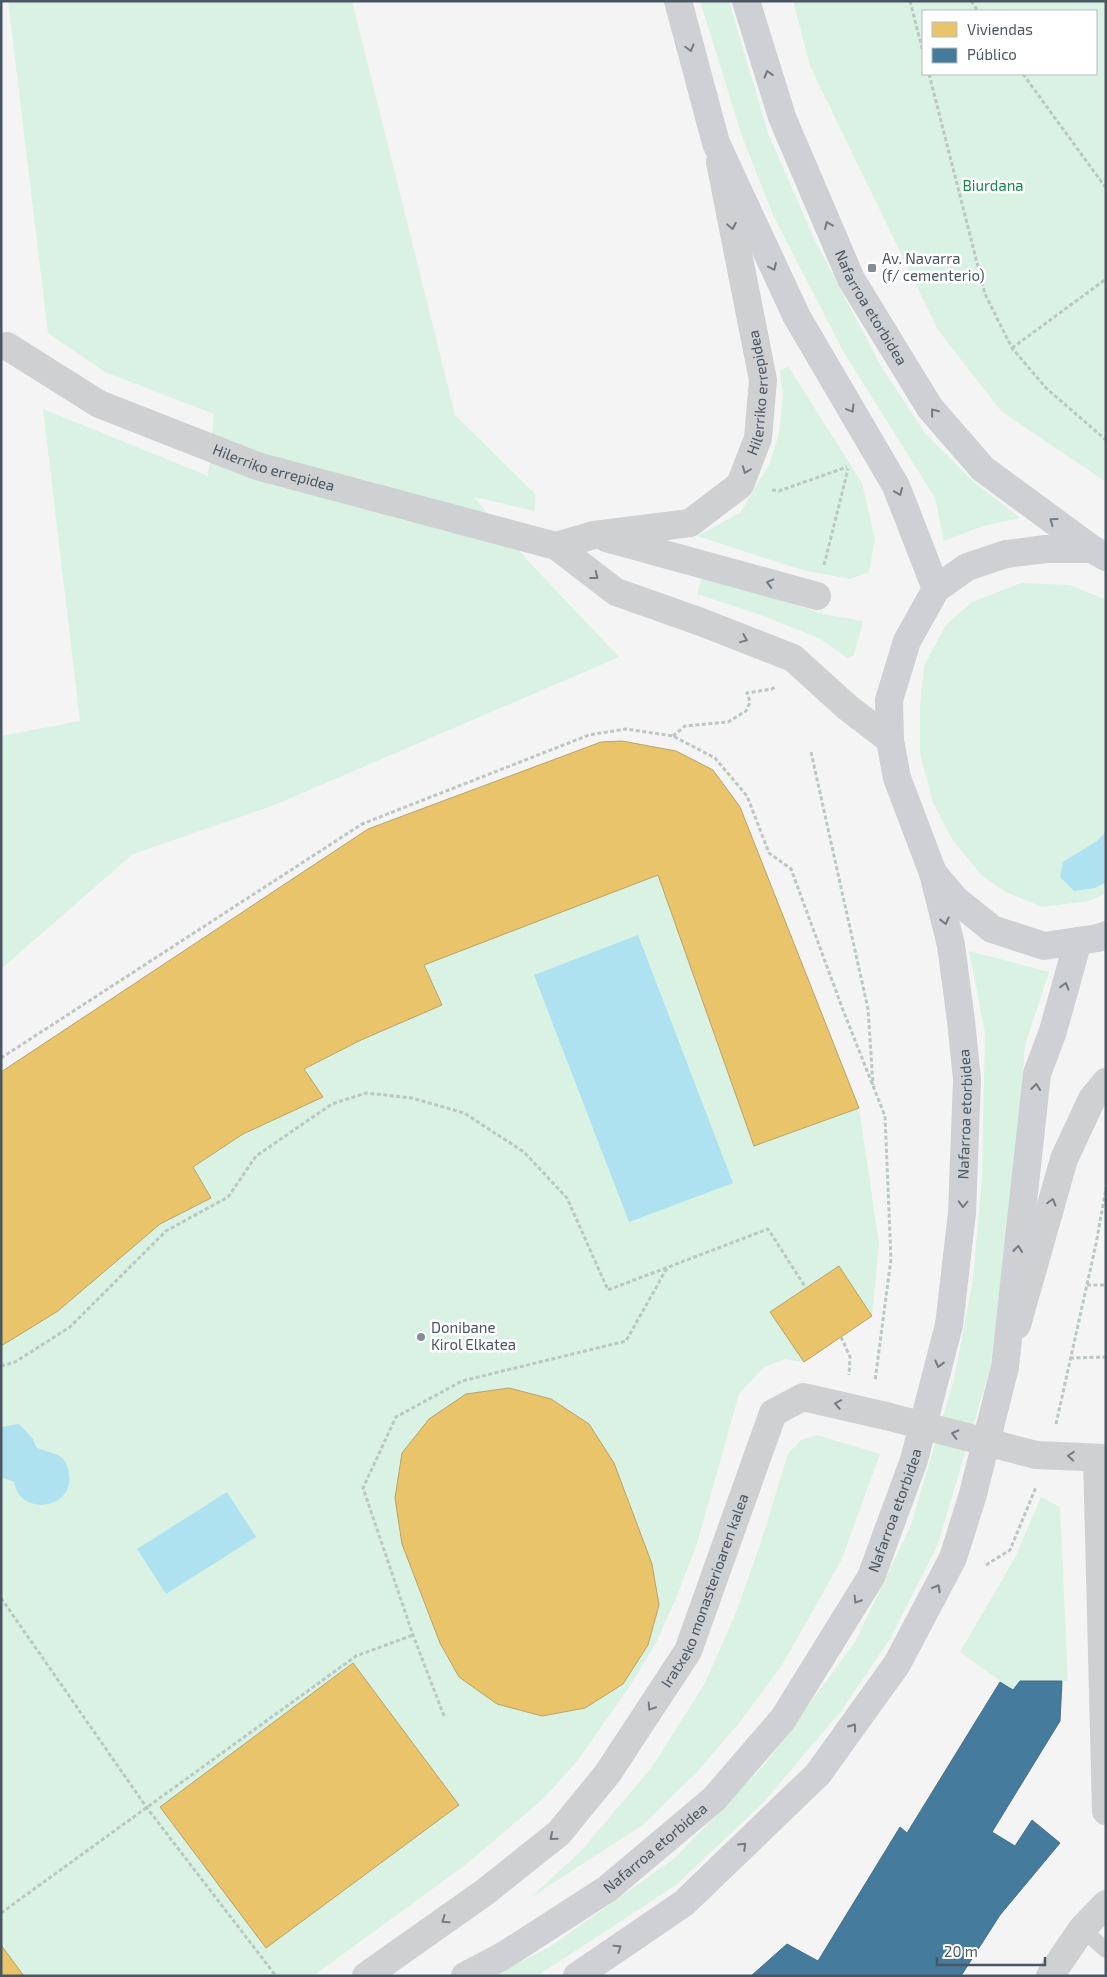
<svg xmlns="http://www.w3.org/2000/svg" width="1107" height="1977" font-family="'Exo 2',sans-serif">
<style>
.green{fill:#d9f2e3;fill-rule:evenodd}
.water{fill:#aee2f0}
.homes{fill:#e9c46a;stroke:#b9a367}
.public{fill:#457b9d;stroke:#46708b}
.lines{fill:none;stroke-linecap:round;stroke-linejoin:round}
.path{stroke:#bcc7c4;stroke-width:3;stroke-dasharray:4 2.5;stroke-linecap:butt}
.service{stroke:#ced0d2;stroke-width:16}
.minor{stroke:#ced0d2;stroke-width:28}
.tertiary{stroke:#ced0d2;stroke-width:28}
.secondary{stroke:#ced0d4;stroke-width:28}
.minor-bridge{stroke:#ced0d2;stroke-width:28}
.oneway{stroke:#727b84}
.oneway2{stroke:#727b83}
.poi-dot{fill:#868d94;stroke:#fff;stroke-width:2}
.labels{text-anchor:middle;stroke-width:5;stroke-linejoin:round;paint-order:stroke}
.park-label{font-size:15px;fill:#17864f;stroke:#fff}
.poi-label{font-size:15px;fill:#4a5661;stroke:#fff;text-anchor:start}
.street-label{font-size:15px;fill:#4a5661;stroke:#fff}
</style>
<rect width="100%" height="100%" fill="#f4f4f4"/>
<path class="green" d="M8,1H352L455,415L535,494V511L474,497L530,563L619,657L272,806L133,854L1,969V736L80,721L43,409L208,476L214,414L105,372L48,333Z
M700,1H729L768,133L815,241L881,366L925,433L974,482L1020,518L983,526L944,541L935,498L843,351L773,215L742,136Z
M793,1H1106V482L1001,411L938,330L810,66ZM923,11H1096V74H923Z
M788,366L862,483L875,539L869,572L850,579L802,570L697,536L740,513L770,463L779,433L783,396L780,371Z
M703,575L827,615L863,621L854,655L847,658L819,638L758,614L697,594Z
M1021,583L1070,585L1106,600V893L1089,901L1042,907L1004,891L981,875L952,839L933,803L920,753V708L924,666L946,625L972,602Z
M622,741L676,751L713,770L740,807L859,1108L879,1244L872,1316L804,1362L784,1359L763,1368L739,1394L696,1547L676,1598L655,1645L630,1686L578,1760L542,1800L464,1866L313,1976H1V1072L368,829L601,742Z
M969,951L1049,972L1025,1045L1017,1148L990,1369L938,1544L890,1639L841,1711L763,1803L676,1885L537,1976H494L551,1946L675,1858L765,1764L855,1642L911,1525L954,1379L973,1280L982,1177L985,1033Z
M817,1435L880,1454L841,1561L782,1665L740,1722L697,1772L644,1824L530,1898L581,1851L652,1767L705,1683L735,1615L760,1545L788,1454L801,1440Z
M1041,1497L1060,1507L1068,1681H1020L1013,1690L960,1652L1015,1558Z"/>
<path class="water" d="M1106,832V882L1095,888L1074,891L1060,877L1063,862L1097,841Z
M638,935L733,1183L629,1222L534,975Z
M19,1424L33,1439L36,1447C45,1452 57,1452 64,1460C67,1464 69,1471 69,1475C74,1504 32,1515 18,1493C16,1490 15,1486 14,1482L1,1477V1427Z
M227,1492L256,1537L166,1594L137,1549Z"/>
<path class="homes" d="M622,741L676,751L713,770L740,807L859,1108L754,1146L658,875L424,965L442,1005L361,1040L304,1069L323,1097L243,1134L193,1167L211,1198L160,1224L58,1311L1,1346V1072L368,829L601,742Z
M839,1266L872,1316L804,1362L770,1312Z
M509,1388L551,1399L589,1424L614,1463L652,1564L659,1605L648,1645L623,1684L585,1708L542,1716L497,1704L459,1677L440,1643L402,1544L395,1498L402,1453L429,1419L466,1394Z
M353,1663L459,1805L266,1948L160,1807Z
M1,1945L24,1976H1Z"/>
<path class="public" d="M1020,1681H1062L1060,1721L992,1832L1015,1846L1032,1820L1060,1843L1000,1915L961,1976H751L787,1944L818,1961L900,1827L907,1833L1000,1682L1013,1690Z"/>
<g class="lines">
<path class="path" d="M910,1L923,52
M971,1L978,11
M929,74L985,294L1012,348L1046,388L1106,440
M1023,74L1106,188
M1012,348L1106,279
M772,490L779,491L847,467
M824,565L848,469
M673,736L685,726L728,722L746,711L750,702L747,693L772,689L776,686
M811,752L868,1009L873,1085
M1,1058L362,824L589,735L626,729L673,736L715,758L747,796L769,853L791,869L843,1010L885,1116L891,1259L875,1381
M1087,1285H1106
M841,1337L850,1357L849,1375
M1070,1358L1106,1357
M1,1366L15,1362L70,1327L166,1231L228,1197L256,1156L332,1104L366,1093L412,1098L464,1113L524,1152L567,1198L608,1290L768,1229L806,1288
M1056,1424L1096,1244L1106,1188
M986,1565L1010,1550L1036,1487
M1,1598L147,1808L276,1976
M444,1716L413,1635L363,1488L396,1417L462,1381L626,1341L667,1268
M1,1913L356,1656L413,1635"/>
<path class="service" d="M1082,1929L1106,1950"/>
<g class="minor">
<path id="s1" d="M7,346L99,404L257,466L556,546L616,592L701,622L793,658L847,707L890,740"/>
<path d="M606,538L817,596"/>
<path id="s2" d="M556,546L594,535L690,523L740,485L758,438L763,380L720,162"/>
<path d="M1036,1455L1106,1458"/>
<path d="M1097,1458L1106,1811"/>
<path id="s3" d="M366,1976L485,1892L559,1833L608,1773L688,1651L773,1413L803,1397L886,1416"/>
<path d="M1050,1976L1082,1929L1106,1904"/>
</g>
<path class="tertiary" d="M1017,1325L1064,1159L1092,1099L1106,1082"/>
<g class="secondary">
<path d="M678,1L716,143L797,317L896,486L936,589"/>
<path id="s4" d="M746,1L782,117L851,279L930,408L983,469L1092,549"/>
<path d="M1106,557L1092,549H1046L1006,554L967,567L936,589L907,641L889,700L890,740L897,778L933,873L956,900L992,929L1044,946L1098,938L1106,935"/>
<path id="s5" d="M465,1976L503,1956L607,1889L714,1799L783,1719L871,1577L914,1460L949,1325L962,1213L967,1079L961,1021L951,945L933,873"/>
<path d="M577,1976L684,1903L818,1774L897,1664L953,1558L973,1494L1005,1367L1037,1074L1053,1031L1078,941"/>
</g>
<path class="minor-bridge" d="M886,1416L1036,1455"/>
</g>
<defs><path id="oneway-chevron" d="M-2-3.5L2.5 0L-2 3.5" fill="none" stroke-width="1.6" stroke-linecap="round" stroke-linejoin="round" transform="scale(1.25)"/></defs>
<g class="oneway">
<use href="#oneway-chevron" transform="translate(690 48) rotate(75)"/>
<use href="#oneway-chevron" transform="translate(768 74) rotate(-107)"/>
<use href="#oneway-chevron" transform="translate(828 225) rotate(-113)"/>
<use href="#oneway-chevron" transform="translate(773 267) rotate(65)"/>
<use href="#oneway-chevron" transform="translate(851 409) rotate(59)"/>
<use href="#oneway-chevron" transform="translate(934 412) rotate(-129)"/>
<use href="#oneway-chevron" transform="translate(899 492) rotate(68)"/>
<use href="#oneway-chevron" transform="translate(1053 521) rotate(-144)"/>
<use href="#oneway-chevron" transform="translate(945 921) rotate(76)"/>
<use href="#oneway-chevron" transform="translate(1065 986) rotate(-74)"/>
<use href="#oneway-chevron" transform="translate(1036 1087) rotate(-84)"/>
<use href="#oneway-chevron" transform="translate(963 1204) rotate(92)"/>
<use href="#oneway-chevron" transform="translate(1018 1249) rotate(-84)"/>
<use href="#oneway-chevron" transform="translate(939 1364) rotate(104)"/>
<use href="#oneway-chevron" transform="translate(937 1588) rotate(-62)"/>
<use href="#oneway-chevron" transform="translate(857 1600) rotate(122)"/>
<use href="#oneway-chevron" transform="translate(853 1727) rotate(-54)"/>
<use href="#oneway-chevron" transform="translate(743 1846) rotate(-44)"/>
<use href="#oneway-chevron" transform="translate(618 1948) rotate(-34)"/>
</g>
<g class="oneway2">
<use href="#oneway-chevron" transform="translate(732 226) rotate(79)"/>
<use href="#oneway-chevron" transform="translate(746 470) rotate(111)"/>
<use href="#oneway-chevron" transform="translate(595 576) rotate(38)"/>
<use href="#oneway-chevron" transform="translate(770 583) rotate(-165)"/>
<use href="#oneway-chevron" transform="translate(744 639) rotate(22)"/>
<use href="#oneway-chevron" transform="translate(1052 1202) rotate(-74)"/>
<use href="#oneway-chevron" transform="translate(838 1404) rotate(-169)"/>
<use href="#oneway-chevron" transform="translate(955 1434) rotate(-166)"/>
<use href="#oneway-chevron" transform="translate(1071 1456) rotate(-176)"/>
<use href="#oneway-chevron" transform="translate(651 1707) rotate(123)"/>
<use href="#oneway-chevron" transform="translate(553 1837) rotate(140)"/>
<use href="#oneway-chevron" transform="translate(445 1920) rotate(145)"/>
</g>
<g class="poi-dot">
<rect x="867" y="263" width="10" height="10" rx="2.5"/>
<circle cx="421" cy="1337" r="5"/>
</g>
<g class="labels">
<g class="park-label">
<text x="993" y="191">Biurdana</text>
</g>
<g class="poi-label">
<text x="882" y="264">Av. Navarra<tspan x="882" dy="17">(f/ cementerio)</tspan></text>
<text x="431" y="1333">Donibane<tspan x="431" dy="17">Kirol Elkatea</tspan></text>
</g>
<g class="street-label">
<text dy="5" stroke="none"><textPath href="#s4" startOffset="332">Nafarroa etorbidea</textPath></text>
<text dy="5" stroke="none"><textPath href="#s2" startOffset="295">Hilerriko errepidea</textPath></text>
<text dy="5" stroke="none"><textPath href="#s1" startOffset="295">Hilerriko errepidea</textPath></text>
<text dy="5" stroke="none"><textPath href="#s5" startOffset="1055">Nafarroa etorbidea</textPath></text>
<text dy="5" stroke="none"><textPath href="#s5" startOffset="650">Nafarroa etorbidea</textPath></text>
<text dy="5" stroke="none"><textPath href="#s3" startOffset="526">Iratxeko monasterioaren kalea</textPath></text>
<text dy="5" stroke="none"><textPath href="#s5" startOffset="230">Nafarroa etorbidea</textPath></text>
</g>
</g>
<rect width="1107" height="1977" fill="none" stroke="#4a5661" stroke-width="5"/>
<rect x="922" y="10" width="175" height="65" fill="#ffffff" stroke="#b7bbc0"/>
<rect x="932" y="22" width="25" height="15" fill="#e9c46a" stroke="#b7bbc0"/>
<text x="967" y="35" font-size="15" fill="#4a5661">Viviendas</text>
<rect x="932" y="48" width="25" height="15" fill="#457b9d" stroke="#b7bbc0"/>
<text x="967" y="60" font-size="15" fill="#4a5661">Público</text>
<path d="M937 1957v8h108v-8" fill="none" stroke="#4a5661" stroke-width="2.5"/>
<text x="944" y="1957" font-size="15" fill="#4a5661" stroke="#ffffff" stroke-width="4" paint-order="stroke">20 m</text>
</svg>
